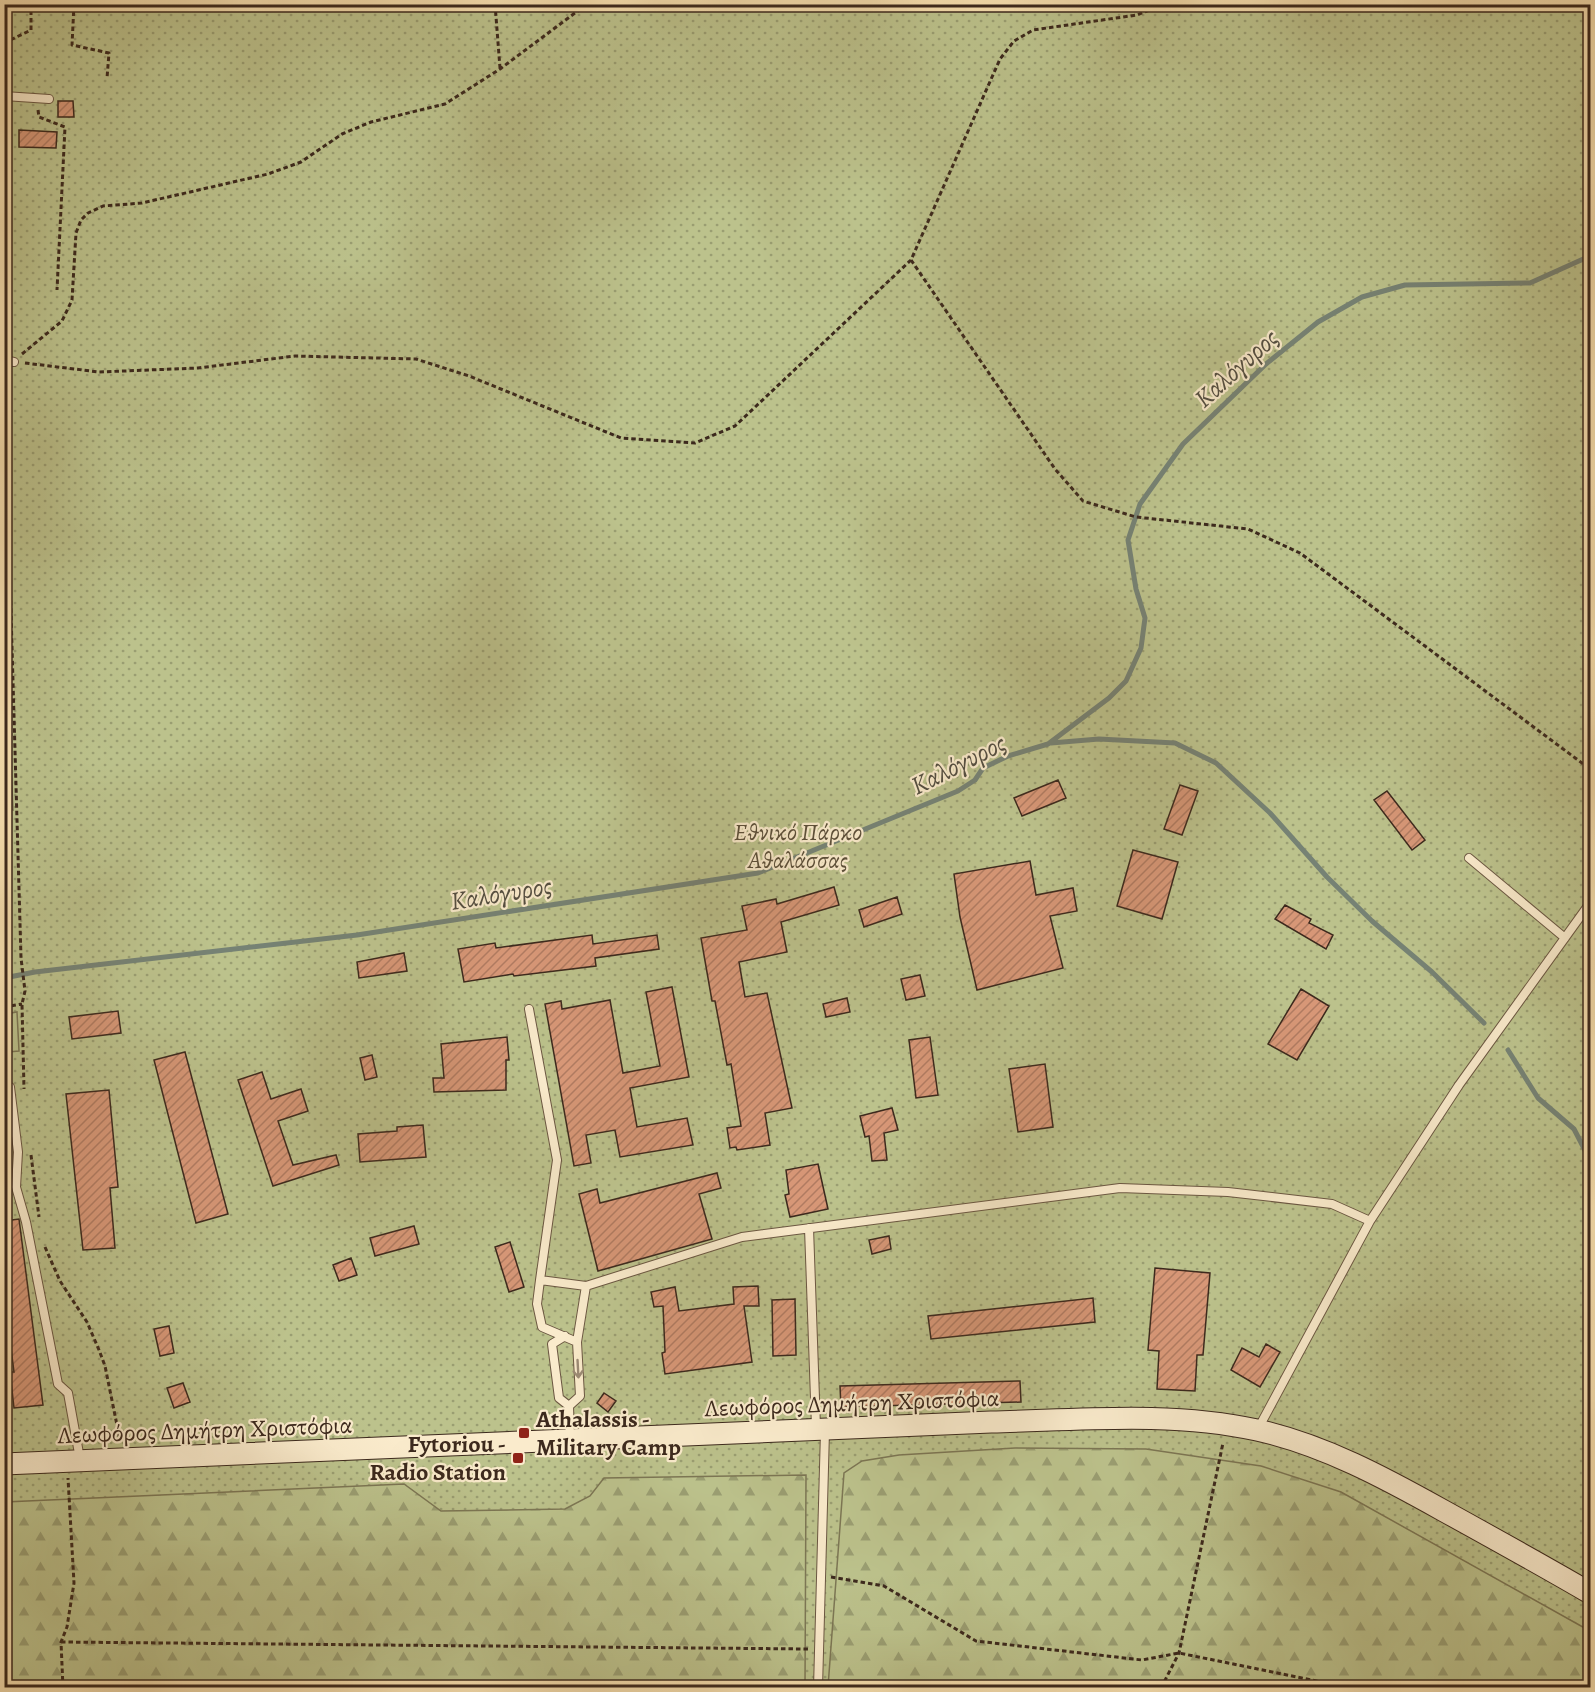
<svg xmlns="http://www.w3.org/2000/svg" width="1595" height="1692" font-family="Alegreya,serif">
<style>
.grass{fill:url(#grass-dots);stroke:#7c7654;stroke-width:1.5}
.forest{fill:url(#forest-firs);stroke:#7c7654;stroke-width:1.5}
.lines{fill:none;stroke-linecap:round;stroke-linejoin:round}
.stream{stroke:#768274;stroke-width:5}
.building{fill:url(#building-hatch);stroke:#3c291d;stroke-width:1.5}
.service-casing{stroke:#6b5742;stroke-width:10}
.secondary-casing{stroke:#3c291d;stroke-width:23}
.path{stroke:#3c291d;stroke-width:3;stroke-dasharray:4.5 3;stroke-linecap:butt}
.service{stroke:#faebcc;stroke-width:8}
.secondary{stroke:#faebcc;stroke-width:21}
.oneway{stroke:#9b8a74}
.poi-dot{fill:#8f2418;stroke:#faebcc;stroke-width:2}
.labels{text-anchor:middle;stroke-width:4.5;stroke-linejoin:round;paint-order:stroke}
.park-label{font-size:24px;font-style:italic;fill:#5c4f39;stroke:#faebcc}
.street-label{font-size:24px;fill:#3c291d;stroke:#faebcc}
.poi-label{font-size:24px;font-weight:bold;fill:#3c291d;stroke:#faebcc;text-anchor:start}
.water-label{font-size:26px;font-style:italic;fill:#544e41;stroke:#faebcc}
</style>
<defs>
<pattern id="grass-dots" width="8" height="8" patternUnits="userSpaceOnUse" patternTransform="scale(1.5)"><rect width="8" height="8" fill="#bcc28c"/><path d="M2 2h.1M6 6h.1" fill="none" stroke="#9a9e72" stroke-width="1.8" stroke-linecap="round"/></pattern>
<pattern id="forest-firs" width="22" height="20" patternUnits="userSpaceOnUse" patternTransform="scale(1.5)"><rect width="22" height="20" fill="#bcc28c"/><path d="M5 1l3.5 6h-7zM16 11l3.5 6h-7z" fill="#9a9e72"/></pattern>
<pattern id="building-hatch" width="6" height="6" patternUnits="userSpaceOnUse" patternTransform="scale(1.5)"><rect width="6" height="6" fill="#d79777"/><path d="M-1 1l2-2M0 6l6-6M5 7l2-2" fill="none" stroke="#b07b61"/></pattern>
</defs>
<rect width="100%" height="100%" fill="#f7e0b0"/>
<filter id="stains"><feTurbulence type="fractalNoise" baseFrequency=".00333" numOctaves="4"/><feColorMatrix values="0 0 0 0 .2 0 0 0 0 .09 0 0 0 0 .02 0 0 0 .5 -.17"/></filter>
<radialGradient id="worn" r=".72"><stop offset=".6" stop-color="#630" stop-opacity="0"/><stop offset="1" stop-color="#630" stop-opacity=".3"/></radialGradient>
<path class="grass" d="M5,5H1590V1687L5,1688Z"/>
<path class="forest" d="M5,629L13,810L5,808Z
M17,1012L19,1051L8,1052L5,1014Z
M1015,1448L1146,1449L1261,1466L1341,1492L1590,1631V1687H828L844,1473L862,1461L899,1455Z
M806,1475L805,1687H5V1502L404,1484L441,1511L565,1509L590,1496L604,1478Z"/>
<g class="lines">
<path class="stream" d="M1051,743L1099,739L1175,743L1216,763L1270,813L1327,877L1372,921L1432,972L1484,1023
M4,978L35,972L357,935L758,873L958,791L975,780L983,768L1008,756L1048,744L1109,698L1126,681L1141,648L1145,618L1136,589L1128,540L1140,504L1183,444L1266,364L1318,322L1362,297L1405,285L1530,283L1590,256
M1508,1050L1538,1098L1574,1129L1590,1160"/>
</g>
<path class="building" d="M58,101H73L74,117H58Z
M19,130L57,132L56,148L19,147Z
M1058,780L1066,798L1022,816L1014,798Z
M1180,785L1198,791L1182,835L1164,829Z
M1387,791L1425,840L1412,850L1374,800Z
M1133,850L1178,862L1162,919L1117,906Z
M1030,861L1036,895L1073,888L1077,911L1050,916L1063,968L977,990L960,917L954,874Z
M834,887L839,905L781,922L787,952L739,962L745,997L767,993L792,1108L765,1113L770,1145L737,1150L736,1147L730,1148L727,1128L741,1126L731,1064L727,1065L715,1001H712L701,938L747,930L742,906L776,899L777,904Z
M897,897L902,914L864,927L859,910Z
M1285,905L1311,919L1309,923L1333,935L1326,949L1275,919Z
M592,935L593,944L657,935L659,949L595,958L596,966L514,976L513,974L464,982L458,949L495,943L496,948Z
M404,953L407,971L359,978L357,962Z
M920,975L925,996L906,1000L901,979Z
M672,987L689,1077L630,1088L637,1127L687,1118L693,1145L620,1157L615,1130L586,1135L591,1163L574,1166L545,1004L561,1001L562,1009L610,1000L623,1073L660,1066L646,992Z
M1301,989L1329,1006L1297,1060L1268,1044Z
M847,998L850,1012L826,1017L823,1004Z
M118,1011L121,1033L72,1039L69,1017Z
M507,1037L509,1060H506V1090L434,1092L433,1078H444L441,1044Z
M930,1037L938,1095L916,1098L909,1040Z
M185,1052L228,1214L196,1223L154,1060Z
M372,1055L377,1077L365,1080L360,1058Z
M1045,1064L1053,1127L1018,1132L1009,1069Z
M262,1072L271,1099L301,1089L308,1111L278,1121L293,1165L336,1155L339,1165L273,1186L238,1080Z
M109,1090L118,1187L110,1188L115,1248L83,1250L66,1094Z
M892,1108L898,1130L884,1133L887,1160L872,1161L869,1136L865,1137L860,1116Z
M423,1125L426,1157L360,1162L358,1134L397,1131V1127Z
M818,1164L828,1209L790,1217L785,1195L789,1194L786,1170Z
M717,1173L721,1188L699,1194L712,1239L598,1271L579,1194L597,1189L600,1203Z
M19,1219L43,1405L14,1408L10,1372H14L4,1294V1221Z
M414,1226L419,1244L375,1256L370,1238Z
M889,1236L891,1249L872,1254L869,1240Z
M510,1242L524,1287L509,1292L495,1247Z
M351,1258L357,1275L339,1281L333,1265Z
M1155,1268L1210,1273L1203,1355H1197L1195,1391L1157,1389L1159,1351L1148,1350Z
M758,1286L759,1306H744L752,1362L665,1374L662,1353L665,1352L663,1306L654,1307L651,1292L675,1287L679,1311L734,1304L733,1287Z
M1093,1298L1095,1322L931,1339L928,1316Z
M795,1299L796,1355L773,1356L772,1300Z
M169,1326L174,1353L160,1356L154,1329Z
M1266,1344L1280,1352L1260,1387L1231,1370L1242,1348L1259,1357Z
M1020,1381L1021,1402L841,1407L840,1386Z
M183,1383L190,1402L174,1408L167,1388Z
M604,1393L616,1401L608,1412L597,1403Z"/>
<g class="lines">
<g class="service-casing">
<path id="service" d="M4,96L49,99
M4,360L14,362
M1469,858L1565,938
M529,1009L557,1160L540,1280
M10,1087L18,1152L16,1187L26,1222L58,1384L68,1393L80,1459
M809,1228L816,1427
M565,1336L552,1344L559,1398L569,1406
M577,1342L586,1286
M1258,1429L1370,1221L1459,1085L1590,903
M570,1438L569,1406L580,1396L577,1342L542,1327L537,1304L540,1280L586,1286L742,1237L1120,1188L1228,1192L1332,1204L1370,1221
M818,1688L825,1431"/>
</g>
<g class="secondary-casing">
<path id="secondary" d="M4,1464L991,1422C1079,1420 1171,1411 1257,1430C1324,1445 1385,1478 1444,1511C1493,1538 1542,1565 1590,1593"/>
</g>
<path class="path" d="M74,4L72,45L109,53L107,78
M495,4L500,68
M4,43L31,30V4
M38,110L39,117L65,127L57,290
M911,260L1055,469L1083,501L1136,517L1248,529L1300,553L1590,769
M22,354L62,321L72,300L76,233L81,220L88,213L103,206L142,203L268,174L301,162L342,134L371,122L445,104L500,69L587,4
M25,363L99,372L198,368L295,356L416,359L469,376L621,438L695,443L735,426L911,260L1000,59L1014,41L1033,30L1137,15L1165,4
M4,384L9,372
M4,549L10,578L21,958L25,991L22,1004L24,1089
M4,1007L22,1004
M31,1155L39,1217
M45,1247L60,1281L87,1322L99,1350L105,1366L120,1440
M831,1577L884,1586L976,1641L1142,1660L1179,1653L1351,1688
M61,1642L808,1649
M63,1688L61,1642L67,1627L74,1583L68,1478
M1161,1688L1179,1653L1223,1443"/>
<use href="#service" class="service"/>
<use href="#secondary" class="secondary"/>
</g>
<defs><path id="oneway-shaft" d="M-6 0H5M1.5-3L5.5 0L1.5 3" fill="none" stroke-width="1.6" stroke-linecap="round" stroke-linejoin="round" transform="scale(1.5)"/></defs>
<use class="oneway" href="#oneway-shaft" transform="translate(578 1369) rotate(87)"/>
<g class="poi-dot">
<rect x="518" y="1427" width="12" height="12" rx="3"/>
<rect x="512" y="1452" width="12" height="12" rx="3"/>
</g>
<g class="labels">
<g class="park-label">
<text x="798" y="840">Εθνικό Πάρκο<tspan x="798" dy="28">Αθαλάσσας</tspan></text>
</g>
<g class="street-label">
<text transform="translate(852 1403) rotate(-2)" y="8">Λεωφόρος Δημήτρη Χριστόφια</text>
<text transform="translate(205 1430) rotate(-2)" y="8">Λεωφόρος Δημήτρη Χριστόφια</text>
</g>
<g class="poi-label">
<text x="536" y="1427">Athalassis -<tspan x="536" dy="28">Military Camp</tspan></text>
<text x="506" y="1452" text-anchor="end">Fytoriou -<tspan x="506" dy="28">Radio Station</tspan></text>
</g>
<g class="water-label">
<text transform="translate(1236 368) rotate(-42)" y="9">Καλόγυρος</text>
<text transform="translate(958 764) rotate(-27)" y="9">Καλόγυρος</text>
<text transform="translate(501 893) rotate(-9)" y="9">Καλόγυρος</text>
</g>
</g>
<rect width="1595" height="1692" fill="none" stroke="#f7e0b0" stroke-width="24"/>
<rect x="6" y="6" width="1583" height="1680" fill="none" stroke="#3c291d" stroke-width="3"/>
<rect x="12" y="12" width="1571" height="1668" fill="none" stroke="#3c291d" stroke-width="1.5"/>
<rect width="100%" height="100%" filter="url(#stains)"/>
<rect width="100%" height="100%" fill="url(#worn)"/>
</svg>
